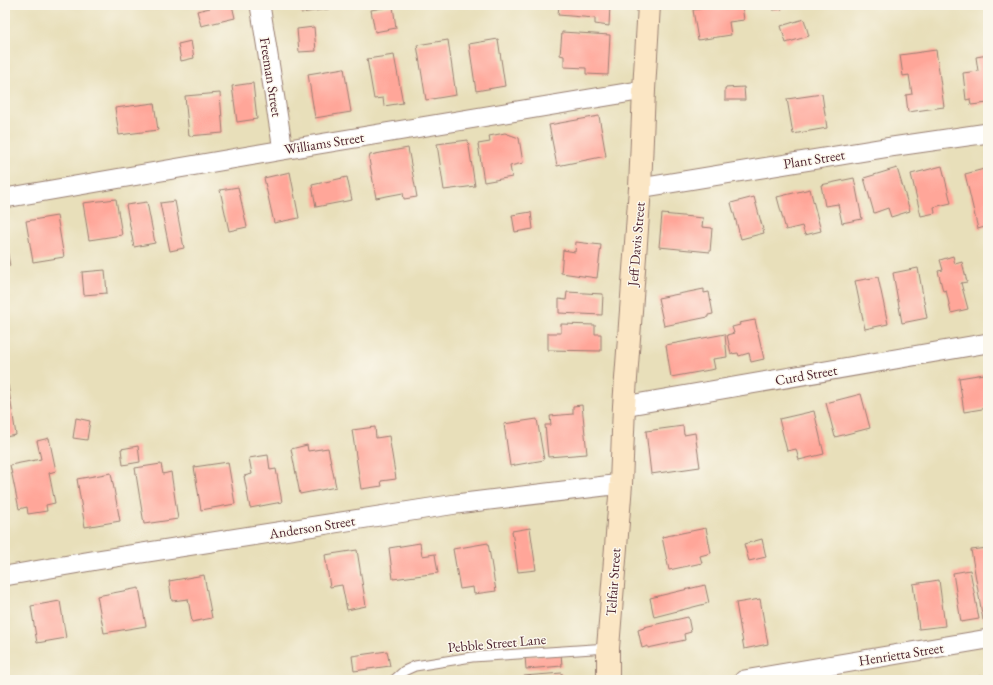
<svg xmlns="http://www.w3.org/2000/svg" width="993" height="685" font-family="'EB Garamond',serif">
<style>
.building{fill:#ffa699}
.lines{fill:none;stroke-linecap:round;stroke-linejoin:round}
.lane-casing{stroke:#997f72;stroke-width:11}
.street-casing{stroke:#997f72;stroke-width:21}
.secondary-casing{stroke:#997f72;stroke-width:24}
.lane{stroke:#fff;stroke-width:9}
.street{stroke:#fff;stroke-width:19}
.secondary{stroke:#fbe6c4;stroke-width:22}
.labels{text-anchor:middle;stroke-width:3;stroke-linejoin:round;paint-order:stroke}
.street-label{font-size:14px;fill:#4a1f2b;stroke:#fbf7ec}
</style>
<rect width="100%" height="100%" fill="#fbf7ec"/>
<filter id="ink" filterUnits="userSpaceOnUse"><feTurbulence type="fractalNoise" baseFrequency=".025" numOctaves="2"/><feDisplacementMap in="SourceGraphic" scale="8" xChannelSelector="R" yChannelSelector="G"/><feConvolveMatrix kernelMatrix="1 2 1 2 8 2 1 2 1" color-interpolation-filters="sRGB"/></filter>
<filter id="wash" filterUnits="userSpaceOnUse"><feTurbulence type="fractalNoise" baseFrequency=".012" numOctaves="4" result="noise"/><feDisplacementMap in="SourceGraphic" scale="16" xChannelSelector="R" yChannelSelector="G"/><feGaussianBlur stdDeviation="0.9" result="paint"/><feColorMatrix in="noise" values="0 0 0 0 0 0 0 0 0 0 0 0 0 0 0 0 0 1.4 0 .05"/><feComposite in="paint" operator="in"/></filter>
<g filter="url(#wash)">
<rect width="100%" height="100%" fill="#e8dfba"/>
<g id="blocks">
<path class="building" d="M209,5H232L235,18L201,26L197,11L210,8Z
M300,5H329V9L301,13Z
M559,5H610L609,26L595,24V18L558,15Z
M722,5H742L744,20L729,22L731,35L698,40L693,10Z
M772,5H782V9L773,10Z
M393,6L396,28L375,32L371,10Z
M804,19L809,36L786,43L781,26Z
M314,27L316,51L299,52L297,29Z
M562,32L610,35L608,75L586,74V68L564,67V56L560,55Z
M498,39L505,86L476,91L469,44Z
M448,40L456,95L426,100L417,45Z
M191,41L194,58L181,61L178,44Z
M936,50L944,107L908,112L906,95L912,94L909,75L903,76L900,55Z
M394,55L403,103L384,106L383,98L374,99L367,59Z
M988,55V103L971,105L970,99L966,100L963,73L978,71L976,57Z
M344,68L351,112L315,118L308,74Z
M253,83L257,119L237,122L232,86Z
M744,87L745,100H725V88Z
M220,93L223,133L189,136L185,96Z
M822,94L827,128L793,134L787,99Z
M154,103L158,130L119,135L115,108Z
M599,116L606,156L557,166L549,125Z
M505,133L519,138L523,163L510,166L512,177L484,182L478,144L490,142L489,136Z
M468,140L475,186L444,190L437,144Z
M408,148L417,197L404,199L403,193L376,198L369,159L370,155Z
M942,166L951,203L934,207L935,213L921,216L911,174Z
M897,168L910,211L891,217L888,208L874,213L864,178Z
M988,168V226L978,229L965,174Z
M290,172L299,218L274,223L264,178Z
M347,177L352,200L316,207L312,185Z
M854,178L862,219L842,223L838,204L825,206L821,185Z
M238,187L247,227L229,231L220,190Z
M810,189L821,231L805,235L802,226L786,230L777,197Z
M754,197L764,233L741,239L731,203Z
M116,199L122,235L89,240L83,203Z
M175,201L184,248L170,251L160,203Z
M147,202L155,243L134,247L126,205Z
M531,212L533,229L515,232L512,215Z
M662,214L703,218L702,227L712,228L710,252L659,247Z
M57,216L64,257L33,262L26,221Z
M5,239L10,266L5,267Z
M576,242L601,245L597,278L561,273L563,250L575,252Z
M953,256L955,264L962,262L967,282L961,283L968,309L951,313L946,290L943,291L938,271L943,270L940,260Z
M918,268L927,318L902,323L893,273Z
M105,270L107,293L84,295L82,272Z
M878,277L888,324L865,329L855,281Z
M704,289V293L709,292L713,314L708,315V317L664,326L658,298Z
M567,292L603,294L602,315L559,313V299L566,300Z
M755,320L764,359L751,362L749,353L739,356L738,353L731,354L727,335L734,333L732,327L740,325L739,323Z
M561,324L595,325V334H601V351L548,350V333H561Z
M725,334L727,357L713,359L715,369L671,377L666,345Z
M984,374L988,400V408L964,412L959,378Z
M8,385L16,435L5,437V386Z
M861,394L870,428L835,437L826,403Z
M582,405L587,454L548,457L545,425H551L550,416L573,414V406Z
M814,411L824,454L799,460L796,449L787,451L779,419Z
M76,418L90,421L87,440L73,438Z
M537,419L544,460L510,466L504,424Z
M683,426L684,435L695,433L700,467L651,474L646,431Z
M375,427L376,438L389,436L396,479L381,481L382,486L361,489L352,430Z
M49,438L56,471L49,473L55,503L46,505L47,511L28,514L27,507L19,509L10,465L41,459L37,441Z
M307,445L308,451L328,448L336,487L300,494L291,449Z
M138,446L140,462L123,465L121,449Z
M268,455L270,470L276,469L282,502L250,508L244,476L252,474L249,458Z
M228,462L235,504L201,510L194,467Z
M161,464L163,474L171,472L178,519L144,524L135,468Z
M111,473L120,521L85,527L77,479Z
M530,528L536,570L518,572L512,531Z
M706,528L711,553L700,556L702,563L669,570L662,537Z
M762,539L766,557L749,561L744,544Z
M420,543L422,556L435,554L438,573L393,579L389,548Z
M488,543L496,591L474,594L473,587L460,589L453,549Z
M988,548V619L983,620L971,550Z
M357,550L366,606L347,610L342,585L330,587L325,555Z
M970,570L979,619L961,622L953,573Z
M204,575L212,618L192,622L188,599L172,601L169,581Z
M939,580L945,626L919,629L913,584Z
M705,585L709,603L654,617L650,598Z
M139,588L146,626L104,633L97,596Z
M760,599L768,644L744,649L736,603Z
M60,601L66,638L37,643L31,606Z
M688,617L691,632L684,634L685,640L648,648V646L642,648L638,630L644,628V627Z
M5,625L8,640H5Z
M387,651L390,666L354,671L352,656Z
M561,653L562,666L526,669L525,656Z
M562,673V680H524V676Z
M988,675V680H975V677Z"/>
</g>
</g>
<g filter="url(#ink)">
<use href="#blocks" fill-opacity="0" stroke="#997f72" stroke-width="1"/>
<g class="lines">
<g class="lane-casing">
<path id="lane" d="M394,680L404,671L415,666L472,657L608,648"/>
</g>
<g class="street-casing">
<path id="street" d="M260,5L283,150
M640,188L884,148L988,133
M5,198L283,150L644,90
M624,406L988,343
M5,576L97,560L456,504L621,484
M744,680L988,639"/>
</g>
<g class="secondary-casing">
<path id="secondary" d="M608,680V648L621,484L624,406L640,188L644,90L649,5"/>
</g>
<use href="#lane" class="lane"/>
<use href="#street" class="street"/>
<use href="#secondary" class="secondary"/>
</g>
</g>
<g class="labels">
<g class="street-label">
<text transform="translate(271 77) rotate(81)" y="5">Freeman Street</text>
<text transform="translate(324 143) rotate(-9)" y="5">Williams Street</text>
<text transform="translate(814 159) rotate(-9)" y="5">Plant Street</text>
<text transform="translate(636 244) rotate(-85)" y="5">Jeff Davis Street</text>
<text transform="translate(806 375) rotate(-10)" y="5">Curd Street</text>
<text transform="translate(312 527) rotate(-9)" y="5">Anderson Street</text>
<text transform="translate(613 582) rotate(-86)" y="5">Telfair Street</text>
<text transform="translate(497 643) rotate(-5)" y="5">Pebble Street Lane</text>
<text transform="translate(901 654) rotate(-9)" y="5">Henrietta Street</text>
</g>
</g>
<rect width="993" height="685" fill="none" stroke="#fbf7ec" stroke-width="20"/>
</svg>
